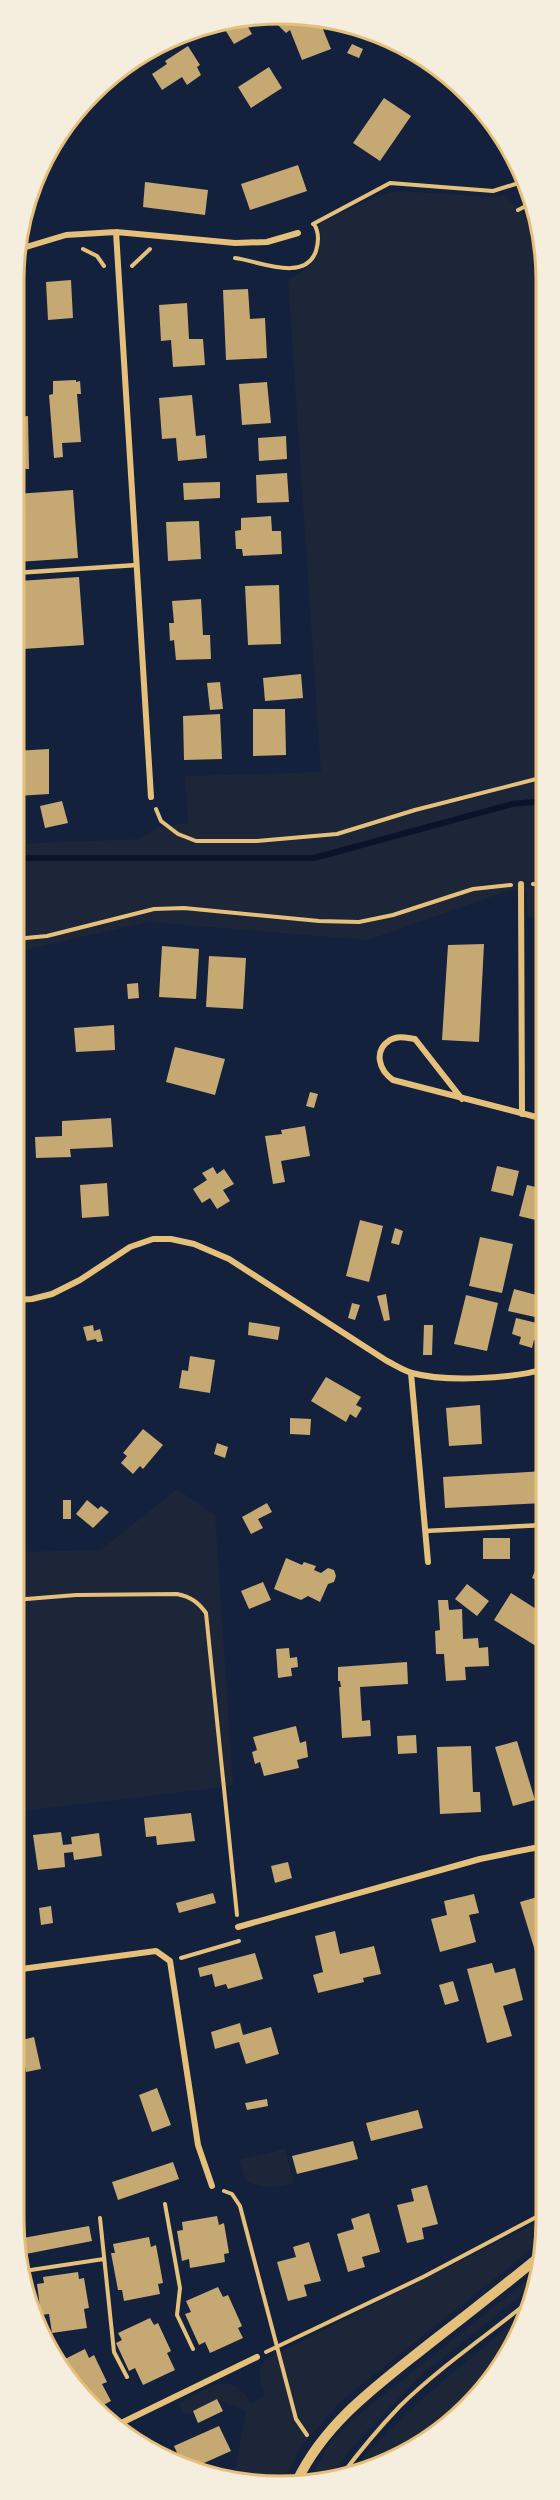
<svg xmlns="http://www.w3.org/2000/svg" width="560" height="2500" font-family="Cabin,sans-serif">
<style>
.green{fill:#1d2539}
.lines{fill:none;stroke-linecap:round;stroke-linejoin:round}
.stream{stroke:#0b132b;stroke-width:6}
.building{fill:#c6a872}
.path{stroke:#e5c07b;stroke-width:4}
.service{stroke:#e5c07b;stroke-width:4.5}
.minor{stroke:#e5c07b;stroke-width:6}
.tertiary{stroke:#e5c07b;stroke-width:10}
.rim{fill:none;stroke:#e5c07b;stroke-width:3}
</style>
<rect width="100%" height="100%" fill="#14213d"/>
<path class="green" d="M399,191L492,197L505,195C523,216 535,216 544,246V918L527,917V893L510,890L368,940L148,922L15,952V844L140,839L158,827L188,823L185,776L321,772L288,280C313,266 325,254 319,224L375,197Z
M177,1489L215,1515L233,1786L14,1812V1552L101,1550Z
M285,2149L294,2183L270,2188L246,2182L239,2160Z
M544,2219V2239L341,2401L301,2447L282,2483L262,2486L234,2478L246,2411L217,2399L187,2414L183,2412L179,2404C204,2390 232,2367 250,2403L265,2396C260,2381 255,2370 268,2358Z
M539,2271L534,2285L424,2373L361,2437L328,2477L309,2480L330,2443L357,2416Z
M524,2314L511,2353L443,2431L365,2472L348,2475C400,2413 462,2365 524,2314Z"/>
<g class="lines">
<path class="stream" d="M15,858H314L512,804L544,801"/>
</g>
<path class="building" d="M315,16L318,17L331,49L302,60L290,30L286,33L272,19Z
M244,20L252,34L234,44L222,25L227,21Z
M352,44L363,49L359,58L347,53Z
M188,46L200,65L197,67L201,75L187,85L182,77L162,90L152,74L167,64L165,61Z
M269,67L282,88L251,108L238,87Z
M384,98L411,116L380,161L353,143Z
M298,165L307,191L250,210L241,184Z
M145,182L208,190L205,215L143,207Z
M71,280L73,318L48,320L46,282Z
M248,289L250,319L265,318L267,358L226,360L223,290Z
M187,303L189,339H203L205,365L173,367L171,340L161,341L159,305Z
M76,380V382L80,381L81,394H77L81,442L62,443L63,457L54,458L49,395L53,394V381Z
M267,382L271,423L242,425L239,384Z
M192,395L196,436L205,435L207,458L178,461L176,438L162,439L159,398Z
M28,416L29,469H16V417Z
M286,436L287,459L259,461L258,438Z
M287,473L289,502L257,503L256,475Z
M220,482V498L184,500L183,483Z
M73,490L78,558L17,562L16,494Z
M271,516L272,531H281L282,554L243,556L242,549H236L235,531L241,530V518Z
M199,521L201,559L168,561L166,522Z
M79,577L84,645L23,649L22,630H15V600L20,599L19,581Z
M279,585L281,644L248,645L245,586Z
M201,599L203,635H210L211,659L176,660L174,640L170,641L169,623H174L172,601Z
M301,674L303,698L265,701L263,678Z
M220,682L223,709L210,710L207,683Z
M253,709H285L286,755L253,756Z
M220,714L222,759L184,760L183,716Z
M49,749V794L17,796L15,751Z
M62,801L68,823L45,828L40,806Z
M484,944L479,1042L442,1040L448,945Z
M162,946L199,949L196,999L159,997Z
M209,956L246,958L243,1009L206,1007Z
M138,983L139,998L128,999L127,984Z
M114,1025L115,1050L76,1052L74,1028Z
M175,1047L225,1059L215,1095L166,1082Z
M310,1092L318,1094L314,1108L306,1106Z
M111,1118L113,1147L70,1149L71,1157L36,1158L35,1137L62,1136V1121Z
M305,1126L310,1156L281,1161L285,1182L273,1184L265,1136L282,1134L281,1130Z
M497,1166L519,1171L513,1196L491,1191Z
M213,1167L217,1174L224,1169L234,1184L223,1190L230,1201L217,1209L210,1198L202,1203L193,1189L207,1180L202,1173Z
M107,1183L109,1216L82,1218L80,1185Z
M527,1185L544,1189V1222L519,1216Z
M360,1220L383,1226L369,1282L346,1276Z
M395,1228L403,1231L399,1245L391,1243Z
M480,1237L513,1244L502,1293L469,1286Z
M514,1289L540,1296L535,1317L508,1311Z
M386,1294L390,1320L384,1321L377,1296Z
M466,1295L498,1303L487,1351L454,1344Z
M352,1303L360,1305L355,1320L348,1318Z
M516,1318L541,1324L537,1341L534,1340L532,1348L519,1344L521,1337L512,1334Z
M249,1322L280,1327L278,1340L248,1335Z
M93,1325L94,1331L100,1329L103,1341L97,1342L96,1339L87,1341L83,1327Z
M424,1325H433L432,1355H423Z
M190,1356L215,1360L210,1393L179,1388L182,1370L188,1371Z
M326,1377L361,1397L356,1405L362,1408L356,1418L350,1414L346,1422L311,1401Z
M480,1405L482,1444L449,1446L446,1408Z
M290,1418L311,1419L310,1435L290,1434Z
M143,1429L163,1445L143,1469L140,1466L133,1474L121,1463L127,1456L123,1453Z
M217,1443L228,1447L225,1458L214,1454Z
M544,1471V1503L445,1508L443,1477Z
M63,1500H71V1519H63Z
M87,1500L98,1509L101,1506L109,1512L93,1528L76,1514Z
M267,1503L272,1512L258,1519L263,1528L251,1534L242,1517Z
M483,1538H510V1559H483Z
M544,1549V1583L532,1578Z
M286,1558L302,1565L304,1562L316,1566L314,1570L321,1573L328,1568L334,1570L336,1576L334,1582L328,1584L320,1602L308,1596L301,1600L274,1589Z
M263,1582L271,1600L249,1609L241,1591Z
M467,1584L489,1601L477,1616L455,1599Z
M511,1593L544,1614V1651L494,1620Z
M438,1600H448L449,1610L462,1609L463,1639L478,1638L479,1648L488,1647L489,1666L465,1667L466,1680L446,1681L444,1654H436L435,1631L440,1630Z
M289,1648L290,1658L297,1657L298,1667L291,1668L292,1676L278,1678L276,1649Z
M407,1662L408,1684L360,1687L362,1721L370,1720L371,1736L342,1738L339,1687H341L340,1681H338V1667Z
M296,1726L300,1743L306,1741L308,1757L297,1760L299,1768L264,1776L260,1762L255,1764L252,1752L257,1750L253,1737Z
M416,1735L417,1753L398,1754L397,1736Z
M517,1741L535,1800L513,1806L495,1747Z
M471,1746L473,1792H480L481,1812L440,1814L437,1747Z
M191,1813L195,1841L157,1845L156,1836L146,1837L144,1818Z
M61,1832L63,1845L72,1844L71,1837L99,1833L102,1856L74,1860L73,1852L64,1853L65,1867L38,1870L33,1835Z
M288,1862L292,1878L275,1883L271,1866Z
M213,1893L216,1903L179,1913L176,1903Z
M474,1894L479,1913L469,1915L476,1942L440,1952L431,1919L447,1915L444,1901Z
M544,1895V1951L536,1954L520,1902Z
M51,1906L53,1923L41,1925L39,1908Z
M20,1929L22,1947L14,1948V1930Z
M335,1931L340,1954L374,1946L381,1974L363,1978L364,1982L318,1993L313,1975L323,1972L315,1936Z
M255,1953L263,1979L228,1989L226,1984L215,1987L212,1974L200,1977L198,1968Z
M492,1963L495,1973L515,1968L523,2000L503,2006L512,2036L487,2043L467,1969Z
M453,1981L459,2001L445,2005L439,1985Z
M240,2023L243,2035L271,2027L279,2054L246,2064L239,2042L215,2049L211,2032Z
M34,2037L41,2069L26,2072L25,2067L21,2068L22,2073L14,2075V2047L19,2046L18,2041Z
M157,2088L171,2125L152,2132L139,2095Z
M267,2099L268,2106L247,2110L245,2103Z
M418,2110L423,2128L371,2141L366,2123Z
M353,2141L358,2159L297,2174L292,2156Z
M173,2162L179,2179L118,2200L112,2182Z
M427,2185L438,2224L422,2228L424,2239L407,2243L397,2205L414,2201L411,2189Z
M369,2213L380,2252L362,2257L365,2267L348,2272L337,2234L354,2229L351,2219Z
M217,2216L219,2225L224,2223L229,2253L224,2254L225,2262L190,2268L189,2259L182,2261L177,2231L183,2230L182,2222Z
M89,2226L92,2241L26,2254L23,2238Z
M149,2237L151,2247L156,2245L163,2283L158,2284L160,2294L124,2301L122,2290H118L111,2253H115L113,2244Z
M309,2242L321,2281L304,2285L307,2296L288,2301L277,2262L296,2257L293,2247Z
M78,2272L79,2279L84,2278L89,2308L84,2309L87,2328L52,2333L49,2314L41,2315L37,2284L44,2283L43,2277Z
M218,2287L223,2297L228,2295L242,2326L238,2328L243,2338L210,2353L205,2342L199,2345L185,2314L191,2312L186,2301Z
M150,2318L154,2325L158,2323L171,2351L167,2353L175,2370L143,2385L135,2368L129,2371L116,2343L122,2340L118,2333Z
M85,2349L89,2358L94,2355L107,2382L102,2384L111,2401L96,2409L80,2396L59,2362Z
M217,2399L223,2411L198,2423L193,2411Z
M219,2426L231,2451L204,2463L207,2469L205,2470L182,2464L174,2446Z"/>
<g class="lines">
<path class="path" d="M518,210L532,203
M313,224L390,183L493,191L525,181
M83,249L97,256L104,266
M235,258C259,261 305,283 316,251C319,241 319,232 314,224
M132,266L150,249
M156,809L161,821L178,834L196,841H257L337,834L415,810L544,777
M533,884L544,885
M15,939L47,936L154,909L184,908L319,921L359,922L393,915L473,889L511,885
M14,1600L76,1595L177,1594C191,1597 198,1602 206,1613L237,1915
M181,1958L239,1941
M224,2191L232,2194L240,2206L296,2419L307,2435
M165,2204L180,2288L177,2315L193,2349
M100,2218L114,2352L127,2377
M24,2271L104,2259
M266,2352L423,2277L544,2213
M420,2443L426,2437L451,2422
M341,2476C359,2452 379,2428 400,2406C439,2368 486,2336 528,2302"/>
<path class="service" d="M15,573L137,565
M425,1531L544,1525"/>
<path class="minor" d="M116,232L151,797
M16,250L66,235L116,232L235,243L267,242L298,233
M521,884L522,1114
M462,1099L415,1039C407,1038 398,1035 390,1040C373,1051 379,1070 393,1080L544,1119
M15,1300L32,1299L52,1294L80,1280L130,1247L153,1239H171L194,1244L229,1259L387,1361C395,1365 404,1371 412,1373C444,1382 512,1379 544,1369
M411,1373L428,1562
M238,1927L480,1859L544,1846
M14,1970L156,1951L170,1961L198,2145L212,2186
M117,2425L257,2357"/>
<path class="tertiary" d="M297,2481C326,2421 378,2385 429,2344C468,2314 506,2284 544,2253"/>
</g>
<path d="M0 0H560V2500H0ZM280 24H280A256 256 0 0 1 536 280V2220A256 256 0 0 1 280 2476H280A256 256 0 0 1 24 2220V280A256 256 0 0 1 280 24Z" fill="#f5edde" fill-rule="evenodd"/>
<path class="rim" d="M280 24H280A256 256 0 0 1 536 280V2220A256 256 0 0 1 280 2476H280A256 256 0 0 1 24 2220V280A256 256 0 0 1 280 24Z"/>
</svg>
